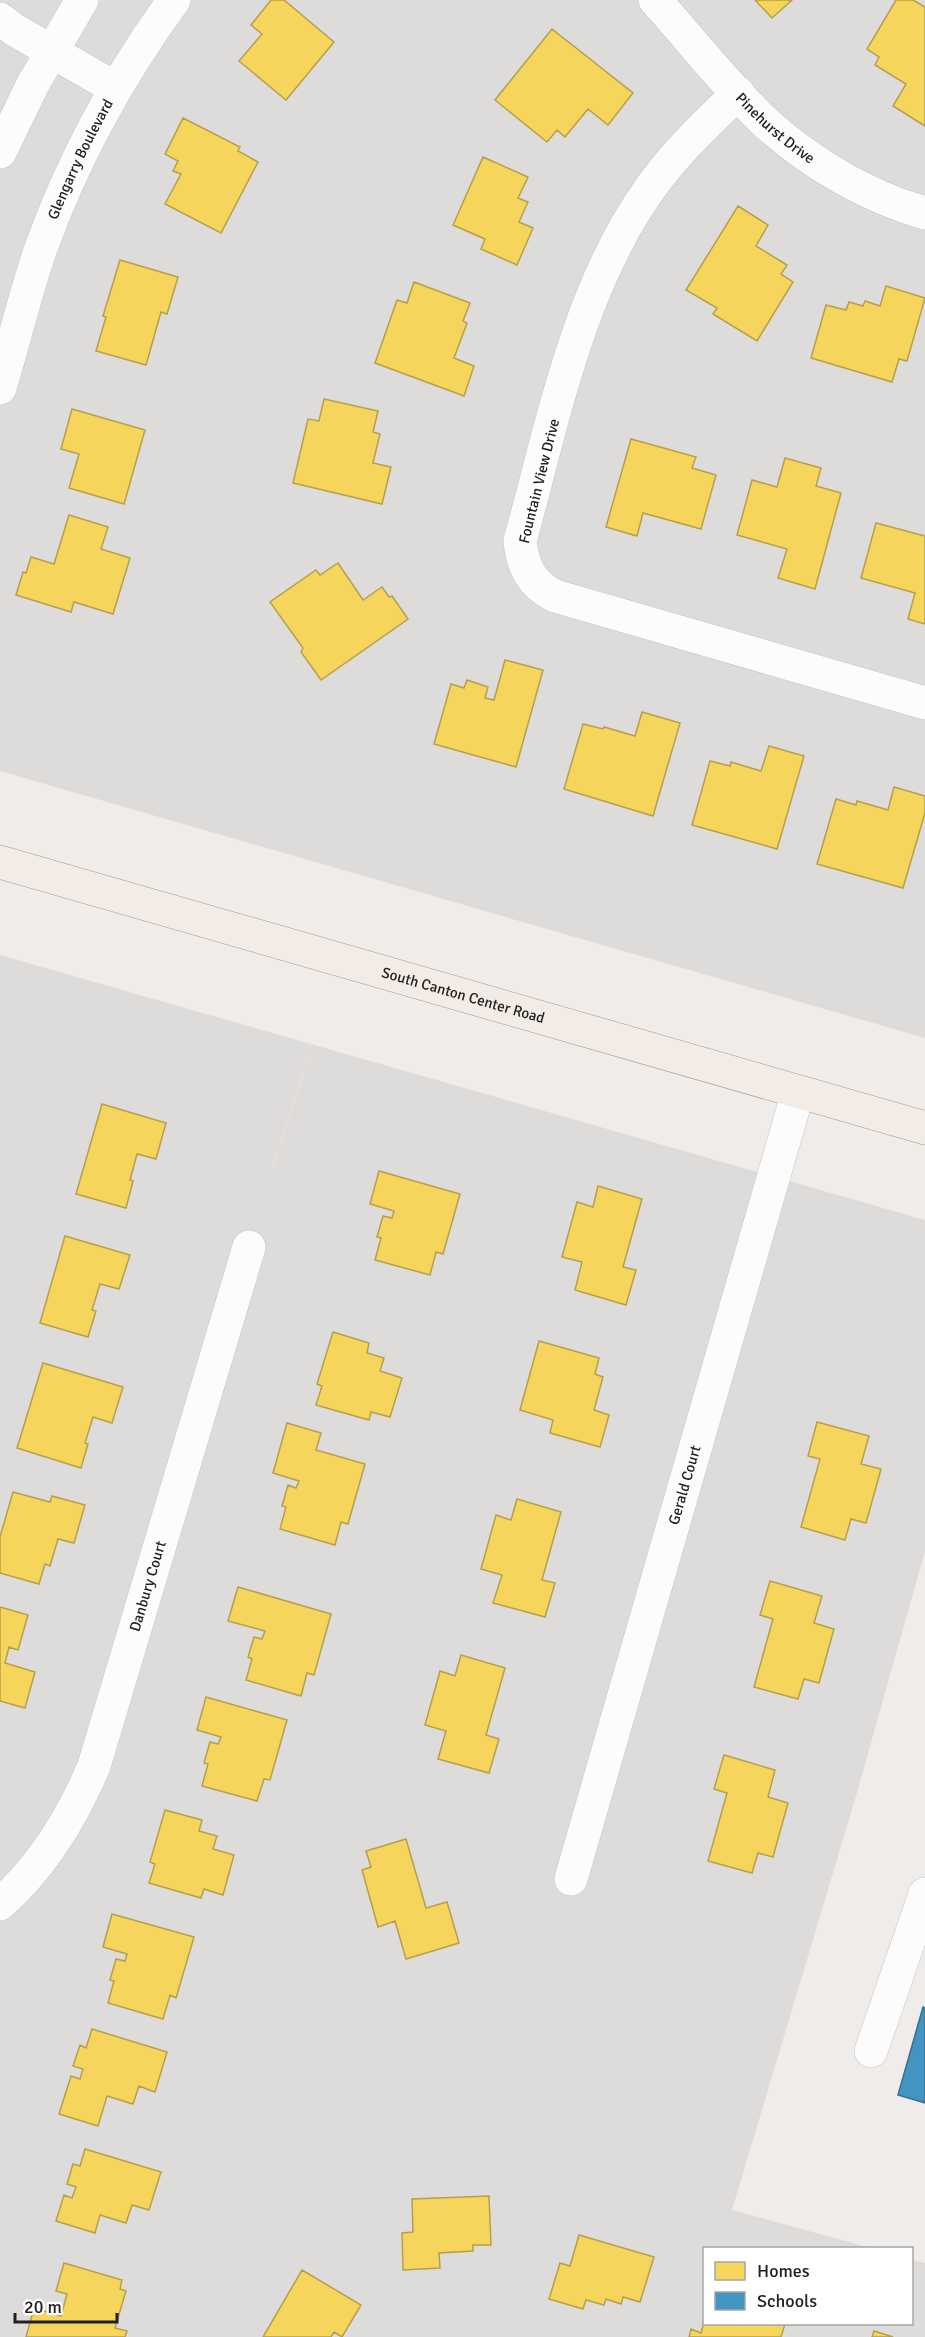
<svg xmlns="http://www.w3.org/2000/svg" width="925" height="2337" font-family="Signika,sans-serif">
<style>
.residential{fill:#dedcdb}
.homes{fill:#f6d55c;stroke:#b69f4a;stroke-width:1.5}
.schools{fill:#4393c3;stroke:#397192;stroke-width:1.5}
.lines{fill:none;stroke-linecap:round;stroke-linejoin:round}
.minor-casing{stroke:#c6c5c4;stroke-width:34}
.major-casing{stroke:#a69785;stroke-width:34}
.path{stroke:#ecdbdb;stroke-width:4;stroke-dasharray:3 3;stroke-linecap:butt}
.minor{stroke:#fdfcfc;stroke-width:33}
.major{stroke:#f2ebe6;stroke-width:33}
.labels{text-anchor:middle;stroke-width:6;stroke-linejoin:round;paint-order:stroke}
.street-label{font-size:15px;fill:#212121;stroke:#fff}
</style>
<rect width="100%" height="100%" fill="#efece9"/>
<path class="residential" d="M0,0H925V1038L0,771Z
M0,955L925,1220V1551L856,1796L732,2210L871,2248H704V2324H912V2260L925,2263V2337H0Z"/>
<path class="homes" d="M271,0H284L334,42L286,100L239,61L262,34L251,25Z
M755,0H792L772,18Z
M896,0H913L925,7V126L893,106L906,84L875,65L879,57L867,49Z
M552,29L633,93L608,125L588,109L565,137L557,130L547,142L495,100Z
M183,118L240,147L238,151L258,162L221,233L165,204L181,174L173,171L178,161L165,154Z
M483,157L528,177L518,198L528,202L519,222L533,228L517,265L481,249L485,239L453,225Z
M738,206L768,225L756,246L787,265L781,274L793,282L757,341L713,314L717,308L686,290Z
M120,260L178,277L167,314L161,312L146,365L96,351L106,317L103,316Z
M414,282L470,303L463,321L467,323L454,358L474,366L464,396L375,363L397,300L407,303Z
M886,286L925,298L907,361L899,359L892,382L811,358L826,305L846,310L849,302L863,306L865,301L880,306Z
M324,399L378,411L373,432L380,434L373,463L391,467L382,504L293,483L308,419L319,421Z
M72,409L145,430L124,504L69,488L79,454L61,449Z
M631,439L696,457L692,468L716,475L701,529L643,513L637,536L606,527Z
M785,458L821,468L816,486L841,493L815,589L778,578L787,549L737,535L752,480L777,487Z
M69,515L108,527L101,549L130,558L113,614L74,602L71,612L16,595L23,572L26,573L31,557L54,564Z
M876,523L925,536V624L908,619L915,593L861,578Z
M338,563L363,600L382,587L389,597L392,596L408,619L321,680L301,652L303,648L270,602L316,570L320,575Z
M505,660L543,670L516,767L434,744L451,684L464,688L467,680L488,687L485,698L494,700Z
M642,712L680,723L653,816L564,789L583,724L603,729L604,727L635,736Z
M769,746L804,756L777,849L692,825L710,761L730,766L731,762L761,771Z
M894,787L925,796V813L903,888L817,864L836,799L856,805L857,801L888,810Z
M102,1104L166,1123L156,1159L137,1154L130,1180L133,1181L126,1208L76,1194Z
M379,1171L460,1194L443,1254L436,1252L430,1275L375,1260L381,1238L377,1237L383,1216L392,1218L394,1211L370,1204Z
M598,1186L642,1199L623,1267L636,1270L626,1305L575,1290L582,1262L562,1257L577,1202L593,1207Z
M65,1236L130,1255L119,1289L100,1284L92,1310L96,1311L88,1337L40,1323Z
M333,1332L369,1343L367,1353L384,1358L380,1371L402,1378L390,1417L371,1412L369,1420L316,1405L322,1386L317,1384Z
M539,1341L599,1358L595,1374L603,1377L594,1410L609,1415L600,1447L550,1433L553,1420L520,1410Z
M43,1363L123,1387L112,1423L93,1417L85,1443L88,1444L81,1468L17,1448Z
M817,1422L869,1436L861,1464L881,1469L866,1523L851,1519L845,1540L801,1527L820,1459L808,1456Z
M287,1423L321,1433L316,1450L365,1464L348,1524L341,1522L335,1545L280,1529L286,1507L282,1506L288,1485L296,1488L299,1481L273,1473Z
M13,1492L50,1502L52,1496L85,1505L74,1543L58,1539L50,1566L45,1564L39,1584L0,1573V1537Z
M517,1499L561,1512L542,1580L555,1583L545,1617L493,1603L502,1575L481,1569L496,1515L511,1520Z
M770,1581L822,1596L814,1623L834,1629L819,1683L804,1679L798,1699L754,1687L773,1619L760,1615Z
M238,1587L331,1614L314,1675L307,1673L301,1696L246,1680L252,1659L248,1657L254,1637L262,1639L265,1631L228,1621Z
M0,1607L28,1615L18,1650L9,1647L5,1663L35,1672L25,1708L0,1701Z
M461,1655L505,1668L486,1735L499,1739L489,1773L438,1759L446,1731L425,1725L440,1671L455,1676Z
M206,1697L287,1720L270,1780L264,1779L257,1801L202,1786L208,1764L204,1763L210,1742L218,1744L221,1737L197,1730Z
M724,1755L775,1770L768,1797L788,1803L773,1857L758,1853L752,1873L708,1861L727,1793L714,1789Z
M165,1810L202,1820L199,1831L217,1836L213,1849L234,1855L223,1895L204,1889L201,1898L149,1883L155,1864L150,1862Z
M406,1839L426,1908L447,1902L459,1943L406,1959L395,1921L378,1927L362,1870L371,1867L366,1851Z
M112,1914L194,1937L176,1998L170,1995L163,2019L108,2003L114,1981L110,1980L116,1959L125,1961L127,1954L103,1947Z
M92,2029L167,2052L155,2092L139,2086L133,2104L107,2096L98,2126L59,2114L71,2076L80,2079L83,2069L73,2066L80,2045L86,2048Z
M85,2149L161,2172L149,2210L132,2205L126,2223L100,2215L95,2233L56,2221L64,2195L72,2198L76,2187L67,2184L73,2164L80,2166Z
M489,2196L491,2245H473V2251L439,2253L440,2268L403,2270L402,2233L413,2232L412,2199Z
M579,2235L654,2257L640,2302L623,2297L621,2304L606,2299L604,2305L586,2300L583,2309L549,2299L560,2263L570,2266Z
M64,2263L122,2280L120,2289L126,2291L115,2328L127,2331L125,2337H26L34,2308L61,2316L67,2294L56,2291Z
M302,2270L361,2305L342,2337L334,2332L331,2337H263Z
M704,2322V2324H785L781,2337H689L691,2329L701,2333Z
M874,2331L893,2337H872Z"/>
<path class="schools" d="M923,2007L925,2008V2103L898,2095Z"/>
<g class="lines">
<g class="minor-casing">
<g id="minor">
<path id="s1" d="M655,0C692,41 726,85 766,123C810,163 868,197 925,213"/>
<path d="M0,19L13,29L115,88"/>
<path d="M738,93C707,123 676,152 651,187C578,288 553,422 520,541C523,567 531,584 555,596L925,703"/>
<path d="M0,152L33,84L82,0"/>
<path id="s2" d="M0,388C14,342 25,294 41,248C73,159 118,77 174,0"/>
<path id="s3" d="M571,1879L798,1092"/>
<path id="s4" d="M0,1904C43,1866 72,1818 94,1766L249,1247"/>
<path d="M871,2051L925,1894"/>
</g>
</g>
<g class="major-casing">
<g id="major">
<path id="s5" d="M0,862L925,1128"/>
</g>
</g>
<path class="path" d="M273,1167L312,1044"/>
<use href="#minor" class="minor"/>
<use href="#major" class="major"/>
</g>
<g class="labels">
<g class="street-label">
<text dy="5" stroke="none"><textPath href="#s1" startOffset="176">Pinehurst Drive</textPath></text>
<text dy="5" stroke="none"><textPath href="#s2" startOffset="243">Glengarry Boulevard</textPath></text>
<text transform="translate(539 481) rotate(-76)" y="5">Fountain View Drive</text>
<text dy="5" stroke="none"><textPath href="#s5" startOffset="482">South Canton Center Road</textPath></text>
<text dy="5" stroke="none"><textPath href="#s3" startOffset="410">Gerald Court</textPath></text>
<text dy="5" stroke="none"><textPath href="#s4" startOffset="356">Danbury Court</textPath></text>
</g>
</g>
<rect x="703" y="2247" width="210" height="78" fill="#ffffff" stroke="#a6a6a6" stroke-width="1.5"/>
<rect x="715" y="2262" width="30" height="18" fill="#f6d55c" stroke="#a6a6a6" stroke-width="1.5"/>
<text x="757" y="2277" font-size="18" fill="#212121">Homes</text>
<rect x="715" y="2292" width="30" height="18" fill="#4393c3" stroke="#a6a6a6" stroke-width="1.5"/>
<text x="757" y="2307" font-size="18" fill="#212121">Schools</text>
<path d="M15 2313v9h102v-9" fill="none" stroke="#212121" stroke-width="3"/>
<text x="24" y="2313" font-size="18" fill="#212121" stroke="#ffffff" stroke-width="4.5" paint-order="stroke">20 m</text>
</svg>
